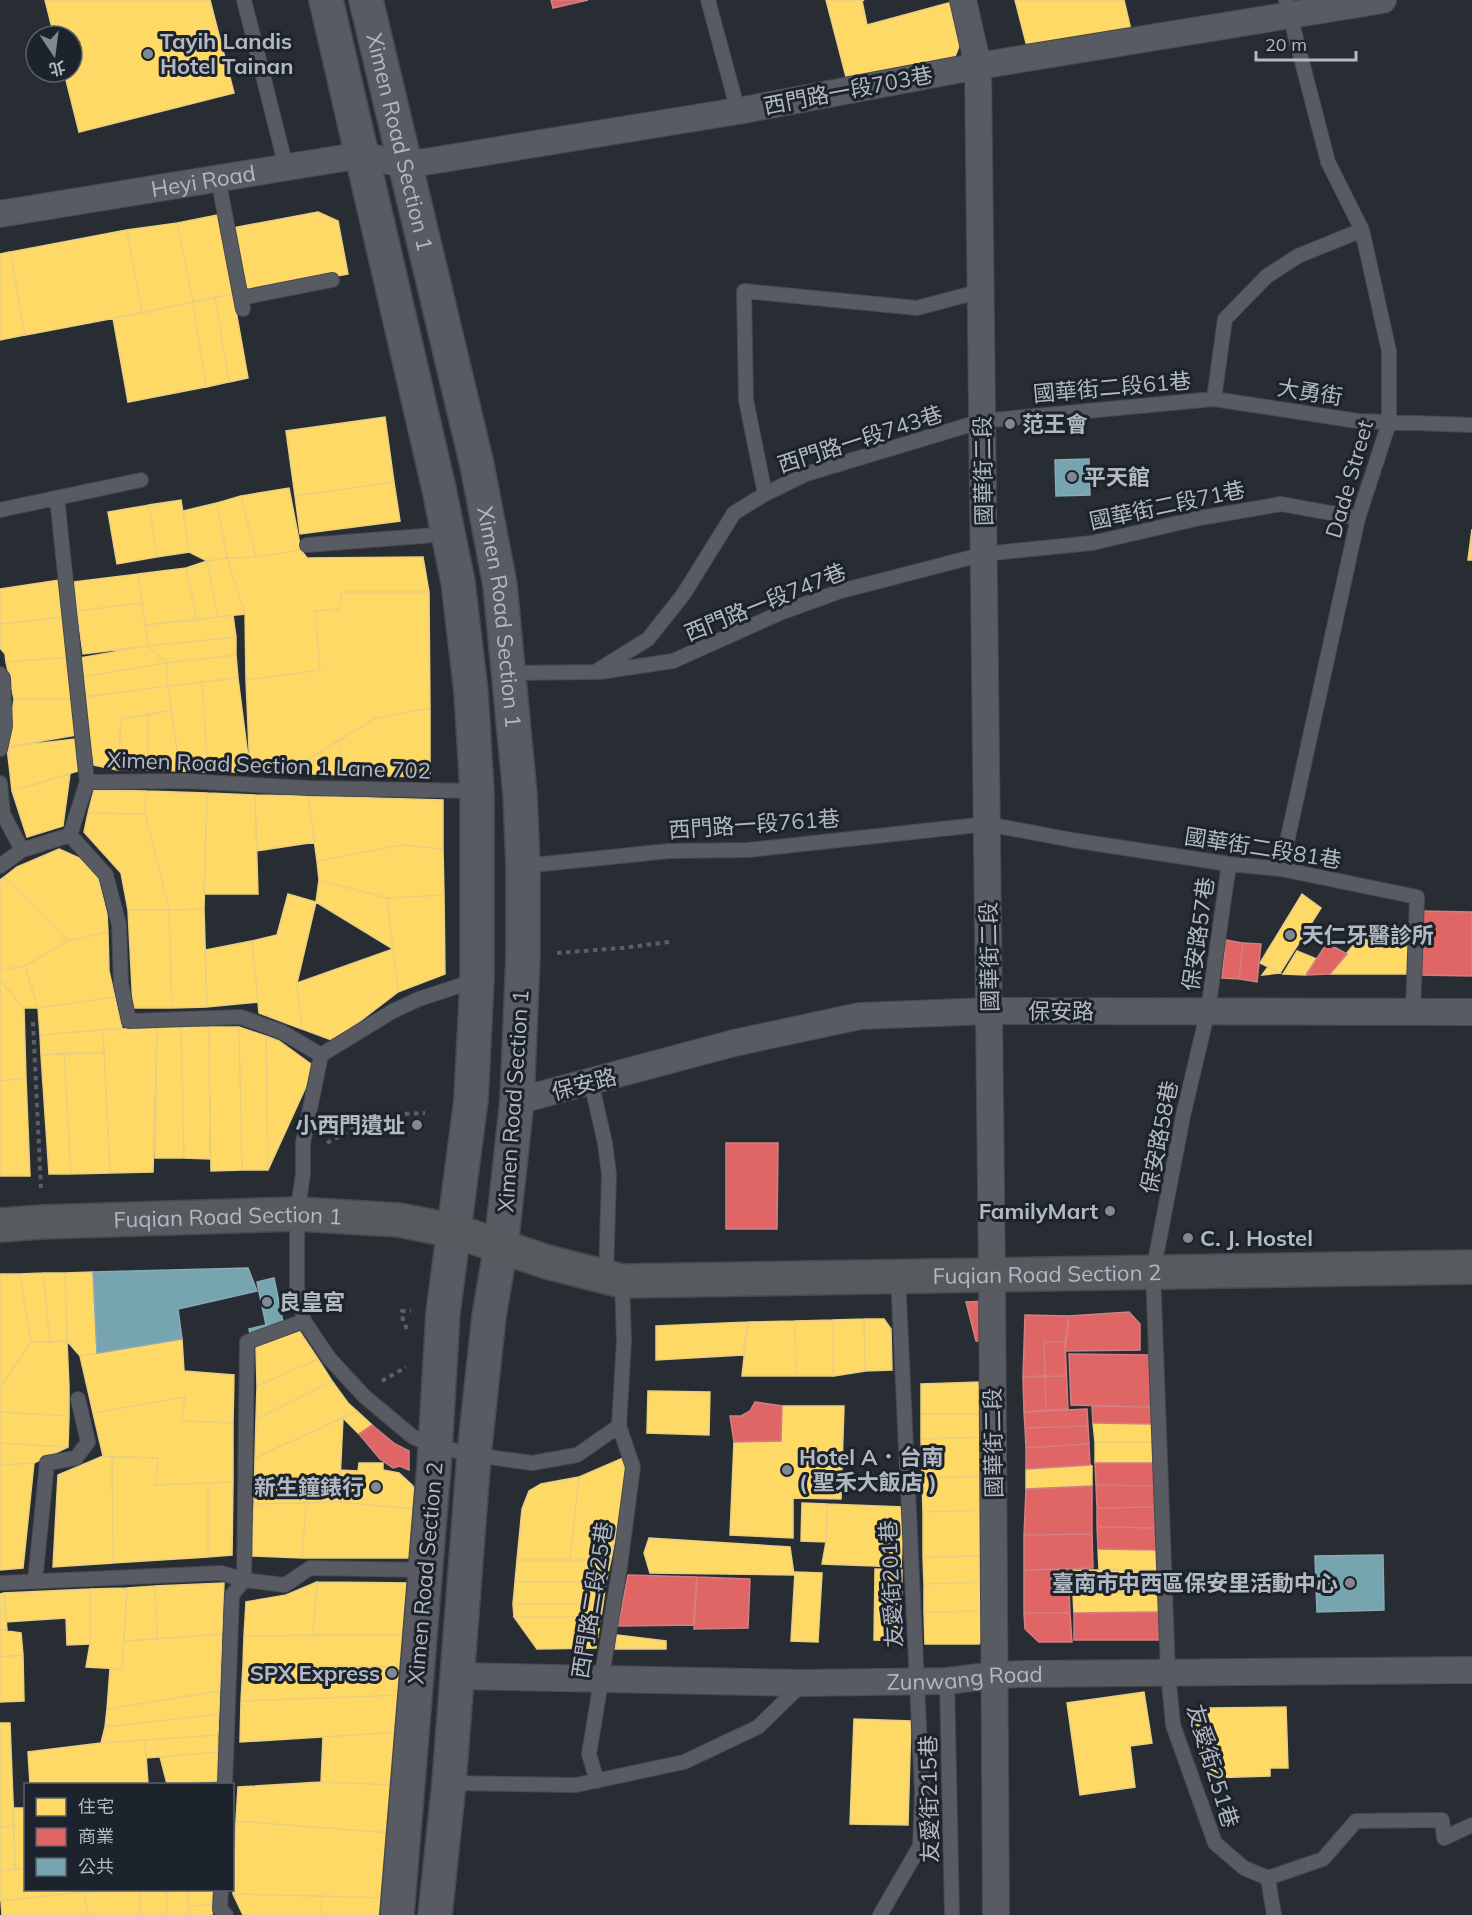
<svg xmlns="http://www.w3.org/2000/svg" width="1472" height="1915" font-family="Mulish,'Noto Sans TC',sans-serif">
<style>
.homes{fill:#ffd966;stroke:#e8cf82;stroke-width:1.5}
.shops{fill:#e06666;stroke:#d27f82;stroke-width:1.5}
.public{fill:#76a5af;stroke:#88abb5;stroke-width:1.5}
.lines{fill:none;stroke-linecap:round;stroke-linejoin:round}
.service-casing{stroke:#46494e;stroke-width:16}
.minor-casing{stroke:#46494e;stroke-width:28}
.tertiary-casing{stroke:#46494e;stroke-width:36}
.secondary-casing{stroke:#46494e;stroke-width:36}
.path{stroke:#5c6064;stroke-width:4;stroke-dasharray:4.5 4.5;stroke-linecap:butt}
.service{stroke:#585b61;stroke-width:14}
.minor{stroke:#585b61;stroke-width:26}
.tertiary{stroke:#585b61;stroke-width:33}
.secondary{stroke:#575a5f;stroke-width:33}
.poi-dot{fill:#828891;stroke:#1d232c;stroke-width:2}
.labels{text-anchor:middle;stroke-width:6;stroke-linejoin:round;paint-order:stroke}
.poi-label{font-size:22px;font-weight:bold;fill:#b3b9c3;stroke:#1d232c;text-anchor:start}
.street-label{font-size:22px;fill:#b3b9c3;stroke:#1d232c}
</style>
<rect width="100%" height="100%" fill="#282d33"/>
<path class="homes" d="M45,0H210L234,93L79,132L64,72H72V36H54Z
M826,0H864L862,1L867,25L956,1L964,34L954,59L846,77Z
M1015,0H1124L1131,30L1041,50L1026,43Z
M318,212L338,221L348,274L245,294L232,228Z
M218,215L233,294L193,302L177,223Z
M177,223L193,302L142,313L127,230Z
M127,230L142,313L25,335L10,252Z
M10,252L25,335L0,340V254Z
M233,294L248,378L229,382L215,297Z
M215,297L229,382L206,387L193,302Z
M193,302L206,387L128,402L113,318Z
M385,417L394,482L295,496L286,431Z
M394,482L400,521L300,534L295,496Z
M289,488L301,550L256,557L241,496Z
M241,496L256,557L227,558L217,503Z
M181,500L189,552L157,557L149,505Z
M217,503L227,558L207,561L189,552L183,511Z
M149,505L157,557L117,564L108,512Z
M1472,529V560H1468Z
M301,550L307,558L423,557L429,592H342L339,609L315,611L320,670L246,680L245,614L227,558L256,557Z
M227,558L245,614L218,617L207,561Z
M207,561L218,617L197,620L186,568Z
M186,568L197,620L145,625L138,574Z
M138,574L142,603L77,611L74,582Z
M59,580L64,617L0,624V589Z
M342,592H429L430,708L374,719L286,773L250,772L246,680L320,670L315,611L339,609Z
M142,603L148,646L83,654L77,611Z
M233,615L236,637L148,646L145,625Z
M64,617L70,657L6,662L5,654L0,648V624Z
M236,637V655L166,663L148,646Z
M148,646L166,663L81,677L79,658Z
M236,655L238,678L168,686L166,663Z
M70,657L75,699H14L6,662Z
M166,663L168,686L86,696L81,677Z
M238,678L250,772H208L202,682Z
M202,682L208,772L180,771L168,686Z
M168,686L171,710L121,719L118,770L94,765L84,697Z
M14,699H75L76,735L7,747Z
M430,708V777L343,775L339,740L374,719Z
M171,710L180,771L148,770V715Z
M148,715V770H118L121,719Z
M75,739L78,771L12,791L7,747Z
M339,740L343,775L286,773Z
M70,774L63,826L27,837L12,791Z
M94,790L146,791L145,814L88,813Z
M146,791L207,793L204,909L169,910L145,814Z
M207,793L255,795L258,894H204Z
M255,795L308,796L315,842L257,851Z
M308,796L443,800V849L402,845L317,861Z
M88,813L145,814L169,910H128L121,873L84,832Z
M402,845L443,849L444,895L387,898L319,880L317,861Z
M59,849L79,858L98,877L107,914L108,932L68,941L4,877L17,867Z
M4,877L68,941L25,966L0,970V880Z
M319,880L387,898L393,949L316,902Z
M288,894L316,902L297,983L302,1029L259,1013L252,941L277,935Z
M1302,894L1321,908L1280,973L1260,963Z
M444,895L445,974L398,992L387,898Z
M204,909L207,1007L172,1008L169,910Z
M128,910H169L172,1008H133Z
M108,932L109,971L115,997L38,1008L25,966L68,941Z
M1359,938H1412L1410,974H1330Z
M252,941L258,1002L207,1007L205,950Z
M393,949L398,992L334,1041L302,1029L297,983Z
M1297,951L1317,959L1306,975L1283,974Z
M25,966L38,1008H24L0,980V970Z
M1268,967L1280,973L1262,975Z
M0,980L24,1008L26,1078L0,1081Z
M115,997L122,1028L40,1035L38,1008Z
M157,1027H181L184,1158H155Z
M157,1027L153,1172L110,1173L103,1030Z
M181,1027H209L210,1159L184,1158Z
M209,1027H239L242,1170L211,1171Z
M239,1027L266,1036L268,1170H242Z
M103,1030L104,1053L41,1055L40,1035Z
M266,1036L279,1041L315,1067L268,1170Z
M64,1053H104L110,1173L71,1174Z
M64,1053L71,1174H49L41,1055Z
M26,1078L30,1176H0V1081Z
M93,1272L97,1353L80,1356L67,1341L65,1273Z
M43,1273H65L67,1341L50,1342Z
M43,1273L50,1342H31L20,1274Z
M0,1274H20L31,1342L0,1388Z
M864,1319L865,1371L833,1376V1320Z
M864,1319H884L891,1329L892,1370L865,1371Z
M833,1320V1376H796L795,1321Z
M795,1321L796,1376H742L748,1322Z
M748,1322L743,1355L656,1360V1326Z
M298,1329L318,1359L257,1386L256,1347Z
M182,1339L184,1371L234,1375L233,1423L182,1421L185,1397L93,1413L80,1356Z
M67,1341L69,1387V1416L0,1412V1388L31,1342Z
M318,1359L332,1381L256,1419L257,1386Z
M332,1381L348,1403L357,1411L255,1458L256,1419Z
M981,1382L987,1414H921V1384Z
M648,1391L710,1392L709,1435L647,1433Z
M185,1397L182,1421L233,1423V1482L155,1485L158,1458L103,1456L93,1413Z
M782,1406H844L841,1499L793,1498V1538L730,1535L734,1442L781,1441Z
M357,1411L372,1425L359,1434L343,1418Z
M0,1412L69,1416L68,1447L0,1443Z
M921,1414H987L988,1437L921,1439Z
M343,1418L339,1502L254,1504L255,1458Z
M1093,1423L1156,1424V1442H1095Z
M988,1437L990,1476L922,1478L921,1439Z
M1095,1442H1156L1157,1463H1095Z
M0,1443L68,1447L34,1463L0,1465Z
M103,1456L112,1457L113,1563L53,1567L58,1475Z
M112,1457L158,1458L155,1485L208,1483V1557L113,1563Z
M623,1458L628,1473L611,1560H570L579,1477Z
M34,1463L23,1568L0,1570V1465Z
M359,1463H383V1470L399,1473L412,1485L421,1498L424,1510L339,1502L340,1470L358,1471Z
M1090,1465L1092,1466V1486L1026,1489V1469Z
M990,1476V1510L923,1512L922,1478Z
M579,1477L570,1560H517L522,1509L529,1491L541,1484Z
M233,1482L232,1555L208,1557V1483Z
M339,1502L424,1510L419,1558H302L306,1503Z
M306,1503L302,1558L251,1556L254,1504Z
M802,1503L827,1504L826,1542L801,1541Z
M827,1504L904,1507L901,1567L822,1564L826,1542Z
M990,1510L991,1556L923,1557V1512Z
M649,1538L790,1547L794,1575L650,1573L644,1553Z
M1098,1549L1157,1550L1158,1570L1099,1569Z
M991,1556L992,1582L924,1584L923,1557Z
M517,1560H611L606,1582H515Z
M875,1569L902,1570L901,1641L874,1640Z
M1073,1570H1158V1592L1073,1594Z
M795,1572L822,1573L818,1642L791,1641Z
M317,1582L416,1583L411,1635H313Z
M317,1582L313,1635L244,1636L246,1602L286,1595Z
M515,1582H606L603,1604H513Z
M992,1582V1611L924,1612V1584Z
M224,1583L222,1634L157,1639L155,1586Z
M155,1586L157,1639L124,1641L127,1588Z
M127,1588L122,1669L86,1667L90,1644V1589Z
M90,1589V1644L67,1645L66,1618L6,1622L4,1593Z
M1158,1592L1159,1612L1074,1613L1073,1594Z
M4,1593L7,1630H0V1594Z
M513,1604H603L601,1617H514Z
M992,1611V1628L979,1644H925L924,1612Z
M514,1617H601L596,1648L537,1649Z
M0,1630L21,1633L23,1655L0,1657Z
M222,1634L220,1691L107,1709L110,1669H122L124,1641Z
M411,1635L408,1667L243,1665L244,1636Z
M617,1635L666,1641V1649H615Z
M23,1655L24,1701L0,1702V1657Z
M243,1665L408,1667L405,1695L241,1701Z
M220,1691L219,1714L105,1727L107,1709Z
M1144,1692L1152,1743L1130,1746L1135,1787L1080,1795L1067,1703Z
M405,1695L401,1732L240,1742L241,1701Z
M1286,1707L1288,1768H1270V1776L1207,1778L1189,1718L1209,1708Z
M219,1714L218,1735L101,1743L105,1727Z
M854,1719L911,1721L908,1825L850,1824Z
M0,1723H10L14,1826L0,1827Z
M401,1732L396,1785L321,1782L323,1737Z
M218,1735V1752L146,1758L145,1740Z
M145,1740L148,1784H30L28,1752L101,1743Z
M218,1752L217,1781L167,1784L160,1757Z
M321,1782L396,1785L392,1833L236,1821L238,1787Z
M13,1808H26V1868L15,1869Z
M236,1821L392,1833L385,1898L233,1894Z
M14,1826L15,1869L0,1871V1827Z
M26,1868V1890H84V1892L0,1901V1871Z
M177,1890H188V1915H167V1892Z
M188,1890H213V1905L188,1906Z
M140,1891V1915H88L84,1892Z
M140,1891L167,1892V1915H140Z
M84,1892L88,1915H2L1,1901Z
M233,1894L322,1896L321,1915H243Z
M322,1896L385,1898L384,1915H321Z
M213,1905L212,1915H188V1906Z"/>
<path class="shops" d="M551,0H588L553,8Z
M1420,911L1472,912V976L1419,975Z
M1226,940L1243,943L1239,979L1222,978Z
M1243,943L1261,944L1257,982L1239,979Z
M1327,943L1347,954L1330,974L1306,975Z
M726,1143H778L777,1229H726Z
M989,1301V1341H976L966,1302Z
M1129,1312L1140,1324V1350L1065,1351L1069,1316Z
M1025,1315L1069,1316L1065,1342L1066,1376L1023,1377Z
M1044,1342H1065L1068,1409L1046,1410Z
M1069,1354L1150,1355L1152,1407L1071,1405Z
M1045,1376L1046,1410L1024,1412L1023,1377Z
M755,1402L782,1406L781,1441L734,1442L730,1416H741L750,1411Z
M1092,1406L1152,1407L1156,1424L1093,1423Z
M1087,1409L1088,1426L1025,1428L1024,1412Z
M372,1425L395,1444L409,1451V1470L400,1466L393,1468L380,1459L359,1434Z
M1088,1426L1089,1444L1026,1448L1025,1428Z
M1089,1444L1090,1465L1026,1469V1448Z
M1095,1463H1157V1486L1096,1485Z
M1096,1485L1157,1486V1507L1097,1508Z
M1092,1486V1534L1024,1535L1026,1489Z
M1157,1507V1528L1097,1527V1508Z
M1097,1527L1157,1528V1550L1098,1549Z
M1092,1534L1093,1568L1024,1570V1535Z
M1068,1569L1070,1613H1024V1570Z
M628,1575L697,1577L693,1625L618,1626Z
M697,1577L750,1579L748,1628L694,1629Z
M1159,1612V1640H1074V1613Z
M1024,1613H1070L1072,1642H1039L1025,1629Z"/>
<path class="public" d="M1089,459L1090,495L1056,496L1055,460Z
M248,1268L257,1291L178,1309L182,1339L97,1353L93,1272Z
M274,1278L285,1332L252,1343L249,1329L266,1325L257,1282Z
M1383,1555L1384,1610L1317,1612L1315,1556Z"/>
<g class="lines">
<g class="service-casing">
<path id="service" d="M244,0L286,167
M708,0L738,111
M218,178L243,309
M241,298L332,280
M1214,399L1358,421L1472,425
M765,494L746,400L744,291L917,308L981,291
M57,498L87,782
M0,510L141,480
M307,545L448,534
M600,672L673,661L780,613L841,591L984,554L1092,543L1200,518L1281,504L1358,518
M510,673L595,672L648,639L683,595L734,513L765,494L806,474L982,421L1214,399L1225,319L1267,276L1298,256L1362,230
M0,674L3,678L5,726L0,749
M0,783L3,814L22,850
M70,835L106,875L119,925L121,984L129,1021L241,1017L282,1032L321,1055
M1229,864L1208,1010L1183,1116L1153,1272L1168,1672L1173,1725L1215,1843L1244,1868L1268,1878L1274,1915
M0,866L22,850L70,835L87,782L186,781L308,788L477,791
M523,866L669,851L748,850L987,824L1072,840L1229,864L1281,869L1417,897L1413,1013
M1281,869L1358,518L1389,423V351L1362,230L1328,162L1286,0
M477,980L419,999L393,1011L321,1055L303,1143V1174L297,1214V1287L304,1321L329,1358L364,1396L413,1437L435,1446L474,1455L532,1463L577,1455L619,1426L624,1341L622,1281
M591,1082L605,1143L609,1174L606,1277
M35,1581L47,1463L76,1458L88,1442L78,1399
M0,1583L221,1573L244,1580L285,1585L310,1568L425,1570
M947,1681L952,1915
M597,1781L589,1754L620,1566L633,1467L619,1426
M449,1783L576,1785L684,1762L758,1727L803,1683
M225,1784L232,1595L244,1580L247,1342L304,1321
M1268,1878L1323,1859L1356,1821L1442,1820L1444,1838L1472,1825
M221,1890L220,1909L226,1915
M880,1915L920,1846L922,1791L898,1276"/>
</g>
<g class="minor-casing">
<g id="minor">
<path d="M963,0L978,66L992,1275L996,1915"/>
<path id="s1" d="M0,214L362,155L406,165L738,111L978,66L1383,0"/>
<path d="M517,1101L734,1043L860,1016L989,1011L1472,1012"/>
<path id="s2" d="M458,1676L803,1683L947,1681L996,1675L1023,1674L1472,1670"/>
</g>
</g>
<g class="tertiary-casing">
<g id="tertiary">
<path d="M326,0L439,489L458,582L471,692L477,791V980L471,1100L443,1313L434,1466L397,1915"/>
<path id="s3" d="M366,0L477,465L500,585L520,794L523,866V955L517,1101L501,1246L489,1316L474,1455L449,1783L435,1915"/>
</g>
</g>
<g class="secondary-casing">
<g id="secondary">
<path id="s4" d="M0,1225L42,1222L297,1214L399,1220L455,1231L547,1262L622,1281L1472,1267"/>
</g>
</g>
<path class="path" d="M557,953L622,948L669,942
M33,1022L41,1188
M333,1117L425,1113
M327,1143L376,1116
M407,1329L403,1321L402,1311H411
M382,1381L406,1367"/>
<use href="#service" class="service"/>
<use href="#minor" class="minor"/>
<use href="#tertiary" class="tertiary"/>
<use href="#secondary" class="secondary"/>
</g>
<g class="poi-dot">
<circle cx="148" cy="54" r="6"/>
<circle cx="1010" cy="424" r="6"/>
<circle cx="1072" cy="477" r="6"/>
<circle cx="1290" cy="935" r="6"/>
<circle cx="417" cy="1125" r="6"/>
<circle cx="1110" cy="1211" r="6"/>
<circle cx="1188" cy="1238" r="6"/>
<circle cx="267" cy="1302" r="6"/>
<circle cx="787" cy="1470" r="6"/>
<circle cx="376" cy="1487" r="6"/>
<circle cx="1350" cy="1583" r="6"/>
<circle cx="392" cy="1673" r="6"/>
</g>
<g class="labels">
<g class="poi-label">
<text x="160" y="49">Tayih Landis<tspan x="160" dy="25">Hotel Tainan</tspan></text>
<text x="1022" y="432">范王會</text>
<text x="1084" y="485">平天館</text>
<text x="1302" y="943">天仁牙醫診所</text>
<text x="405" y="1133" text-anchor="end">小西門遺址</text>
<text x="1098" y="1219" text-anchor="end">FamilyMart</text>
<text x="1200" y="1246">C. J. Hostel</text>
<text x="279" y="1310">良皇宮</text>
<text x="799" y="1465">Hotel A．台南<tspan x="799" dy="25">( 聖禾大飯店 )</tspan></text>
<text x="364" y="1495" text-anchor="end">新生鐘錶行</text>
<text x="1338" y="1591" text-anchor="end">臺南市中西區保安里活動中心</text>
<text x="380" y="1681" text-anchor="end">SPX Express</text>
</g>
<g class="street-label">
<text transform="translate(848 90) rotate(-11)" y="8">西門路一段703巷</text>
<text dy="8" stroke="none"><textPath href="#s3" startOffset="146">Ximen Road Section 1</textPath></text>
<text dy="8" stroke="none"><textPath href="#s1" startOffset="206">Heyi Road</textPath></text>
<text transform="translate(1112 387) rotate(-5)" y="8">國華街二段61巷</text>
<text transform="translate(1310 392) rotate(9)" y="8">大勇街</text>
<text transform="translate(860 439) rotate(-18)" y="8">西門路一段743巷</text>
<text transform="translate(983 471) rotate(-91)" y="8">國華街二段</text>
<text transform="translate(1349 479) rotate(-74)" y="8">Dade Street</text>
<text transform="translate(1167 505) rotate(-12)" y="8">國華街二段71巷</text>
<text transform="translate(765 602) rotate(-22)" y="8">西門路一段747巷</text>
<text dy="8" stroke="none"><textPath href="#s3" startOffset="632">Ximen Road Section 1</textPath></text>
<text transform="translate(269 765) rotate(2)" y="8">Ximen Road Section 1 Lane 702</text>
<text transform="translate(754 824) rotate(-4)" y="8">西門路一段761巷</text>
<text transform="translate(1263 848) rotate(9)" y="8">國華街二段81巷</text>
<text transform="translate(1198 934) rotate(-82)" y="8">保安路57巷</text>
<text transform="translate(989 957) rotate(-91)" y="8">國華街二段</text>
<text x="1061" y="1019">保安路</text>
<text transform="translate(584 1084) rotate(-15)" y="8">保安路</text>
<text transform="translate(513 1101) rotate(-86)" y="8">Ximen Road Section 1</text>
<text transform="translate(1159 1137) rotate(-79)" y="8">保安路58巷</text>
<text dy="8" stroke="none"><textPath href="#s4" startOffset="228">Fuqian Road Section 1</textPath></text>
<text dy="8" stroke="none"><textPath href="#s4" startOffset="1056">Fuqian Road Section 2</textPath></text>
<text transform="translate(993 1443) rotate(-91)" y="8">國華街二段</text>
<text transform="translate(425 1573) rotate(-85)" y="8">Ximen Road Section 2</text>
<text transform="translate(891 1584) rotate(-93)" y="8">友愛街201巷</text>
<text transform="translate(592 1600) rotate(-81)" y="8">西門路二段25巷</text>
<text dy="8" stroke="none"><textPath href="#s2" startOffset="507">Zunwang Road</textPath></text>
<text transform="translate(1213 1766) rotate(73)" y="8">友愛街251巷</text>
<text transform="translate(929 1799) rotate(-91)" y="8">友愛街215巷</text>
</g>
</g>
<rect x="24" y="1783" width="210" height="108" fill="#1d232c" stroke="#595f68" stroke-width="1.5"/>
<rect x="36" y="1798" width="30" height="18" fill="#ffd966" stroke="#595f68" stroke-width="1.5"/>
<text x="78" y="1813" font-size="18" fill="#b3b9c3">住宅</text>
<rect x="36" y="1828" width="30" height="18" fill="#e06666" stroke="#595f68" stroke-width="1.5"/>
<text x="78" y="1843" font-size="18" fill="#b3b9c3">商業</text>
<rect x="36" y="1858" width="30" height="18" fill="#76a5af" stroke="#595f68" stroke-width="1.5"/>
<text x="78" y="1873" font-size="18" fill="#b3b9c3">公共</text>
<g transform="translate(54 54) rotate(167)"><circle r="28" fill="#1d232c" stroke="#595f68" stroke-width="1.5"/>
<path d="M0-4.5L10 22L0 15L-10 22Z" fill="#828891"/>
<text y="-9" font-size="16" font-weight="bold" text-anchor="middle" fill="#b3b9c3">北</text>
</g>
<path d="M1256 51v9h100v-9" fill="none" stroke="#b3b9c3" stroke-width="3"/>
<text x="1265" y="51" font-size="18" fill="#b3b9c3" stroke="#1d232c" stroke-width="4.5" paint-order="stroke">20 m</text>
</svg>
